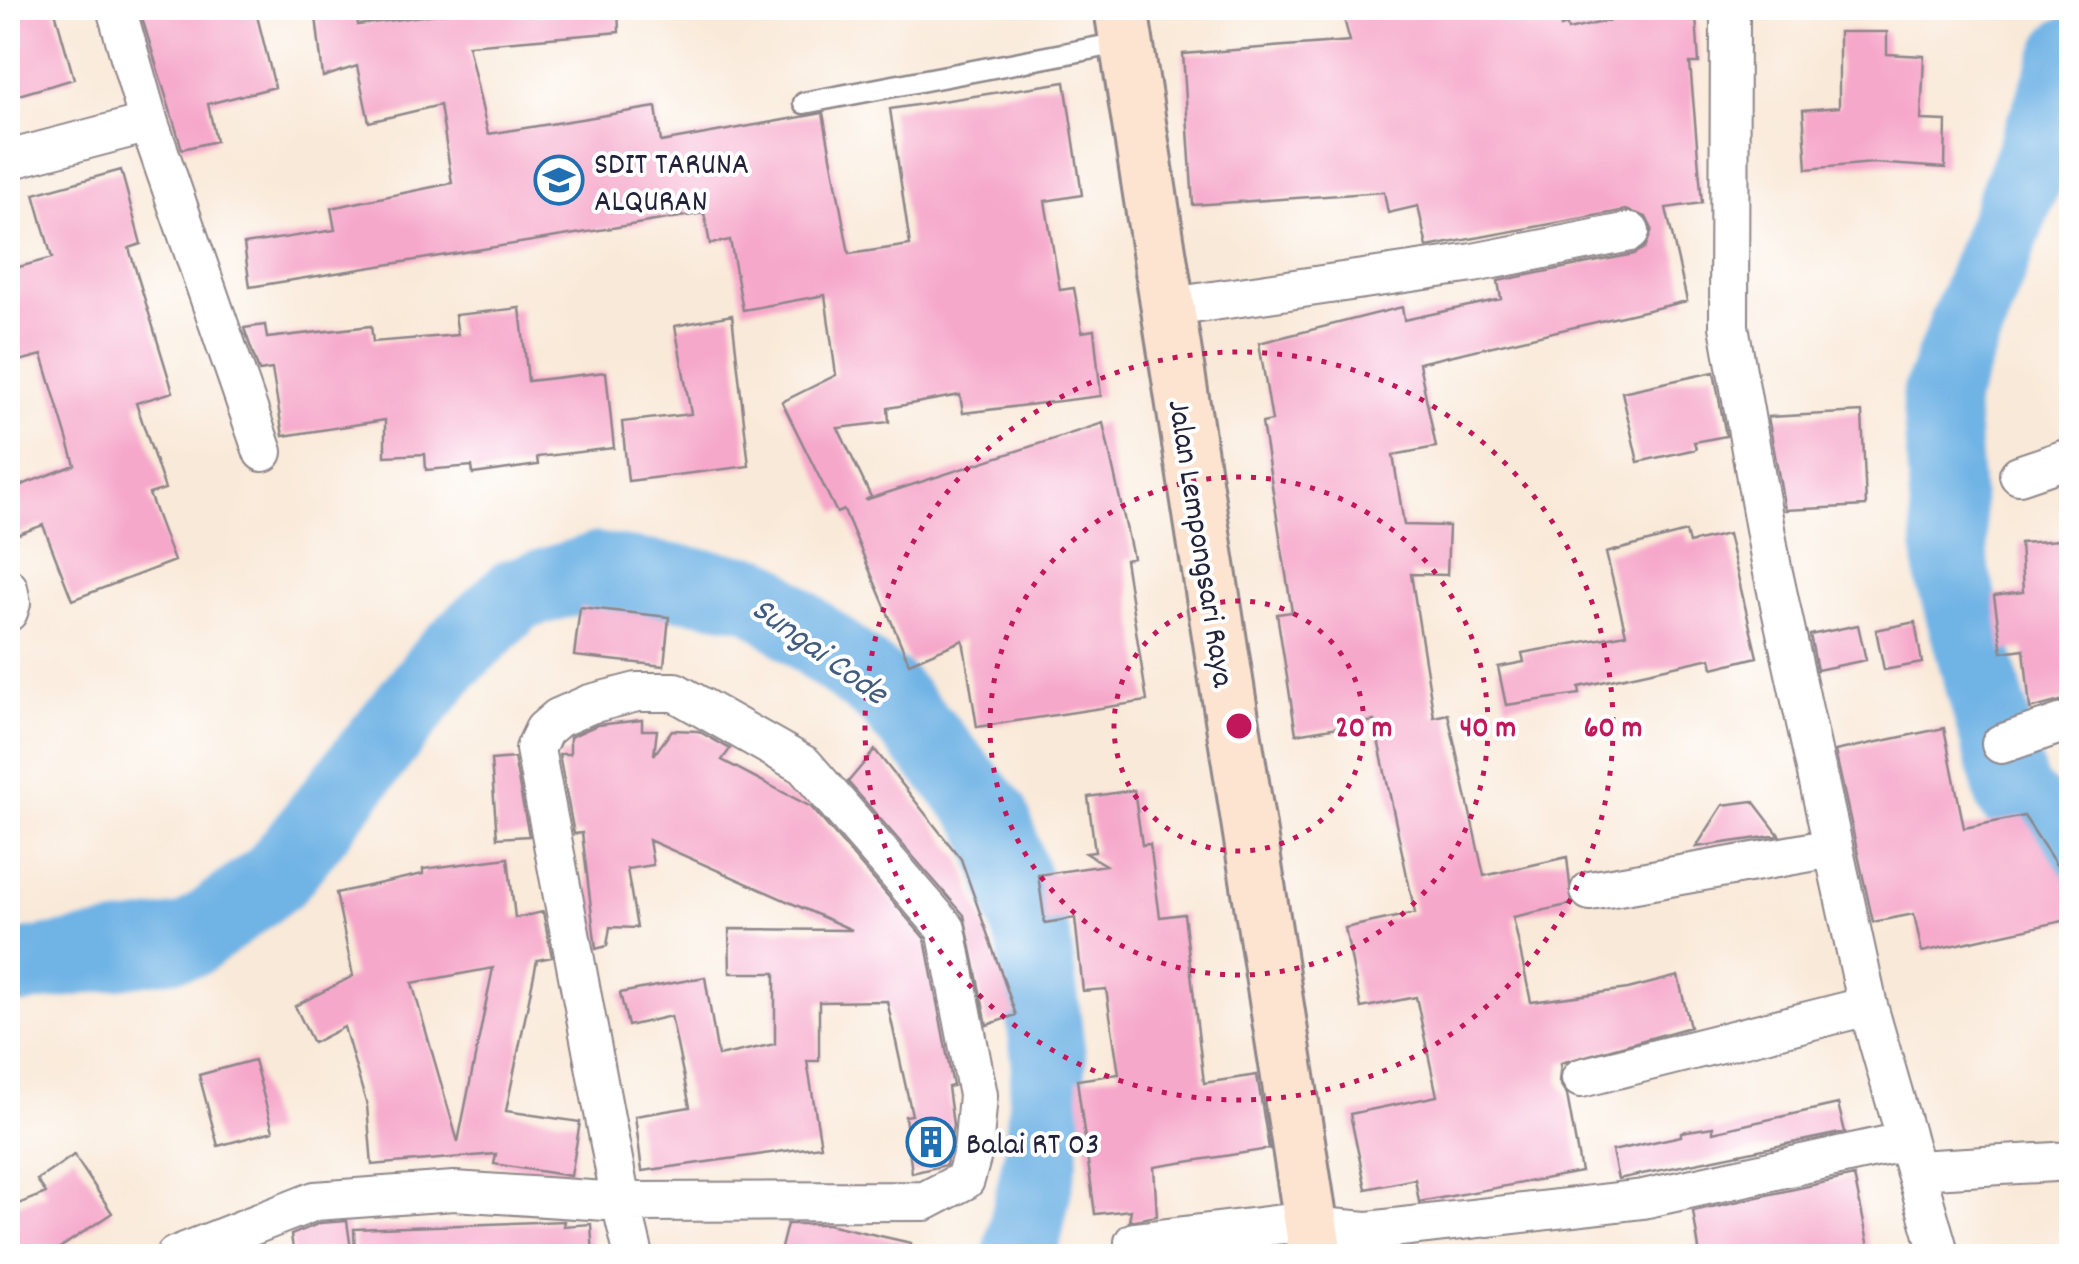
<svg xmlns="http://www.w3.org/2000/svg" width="2079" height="1264" font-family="Dekko,sans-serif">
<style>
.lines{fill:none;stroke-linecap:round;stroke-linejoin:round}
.river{stroke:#70b3e5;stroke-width:75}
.building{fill:#f6a8ca;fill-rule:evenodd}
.lane-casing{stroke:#8e868a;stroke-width:25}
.street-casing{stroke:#8e868a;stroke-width:42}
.secondary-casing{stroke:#8e868a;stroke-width:58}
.lane{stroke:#fff;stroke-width:20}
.street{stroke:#fff;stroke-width:38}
.secondary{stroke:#fde4d1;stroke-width:52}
.ring{fill:none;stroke:#c2185b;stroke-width:5;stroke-dasharray:5 10}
.labels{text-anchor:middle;stroke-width:8;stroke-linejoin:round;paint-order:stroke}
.poi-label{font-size:32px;fill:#22223b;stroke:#fff;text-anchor:start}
.street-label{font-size:32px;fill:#22223b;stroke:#fff}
.water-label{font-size:35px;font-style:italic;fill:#415c7f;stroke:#fff}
.centre{fill:#c2185b;stroke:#fff;stroke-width:5}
.ring-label{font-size:30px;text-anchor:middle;font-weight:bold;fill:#c2185b;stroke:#fff;stroke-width:8;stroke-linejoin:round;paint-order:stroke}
</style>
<rect width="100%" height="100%" fill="#fff"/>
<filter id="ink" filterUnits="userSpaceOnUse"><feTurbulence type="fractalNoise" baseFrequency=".01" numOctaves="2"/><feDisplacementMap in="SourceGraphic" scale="20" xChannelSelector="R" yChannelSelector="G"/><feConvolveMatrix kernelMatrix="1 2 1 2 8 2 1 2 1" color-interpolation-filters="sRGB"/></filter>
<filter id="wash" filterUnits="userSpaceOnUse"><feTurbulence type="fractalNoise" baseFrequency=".0048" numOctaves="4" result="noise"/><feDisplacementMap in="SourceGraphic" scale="40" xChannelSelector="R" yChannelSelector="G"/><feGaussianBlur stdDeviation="2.25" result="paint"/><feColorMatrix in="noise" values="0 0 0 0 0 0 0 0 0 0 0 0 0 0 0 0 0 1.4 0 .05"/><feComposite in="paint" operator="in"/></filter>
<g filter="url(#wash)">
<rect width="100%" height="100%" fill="#f9e9d8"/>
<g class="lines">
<path class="river" d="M2072,53L1939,397L1952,574L2013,795L2072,845
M8,969L191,940L275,877L446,661L516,595L597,570L756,594L887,694L992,816L1034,942L1049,1061L1041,1156L1020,1256"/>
</g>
<g id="blocks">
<path class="building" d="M8,8H54L74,79L8,98Z
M139,8H255L275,87L208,104L216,141L182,149Z
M315,8H356L358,25L478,8H618L619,32L468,45L488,134L656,107L661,142L823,113L849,254L910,245L890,109L1065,82L1082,195L1045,201L1060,290L1074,288L1082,332L1094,330L1101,396L963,413L960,395L888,408L889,422L838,428L871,497L865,500L1103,423L1133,558L1125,560L1147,701L977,727L963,640L909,663L844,510L837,513L782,402L836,375L825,295L743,310L730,240L710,244L704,213L250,287L244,244L335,230L331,208L452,183L440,105L369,122L357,66L323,77Z
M1341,8H1559L1561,27L1567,25L1568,30L1616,19L1696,16L1699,63H1690L1702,203L1666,208L1687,301L1419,363L1436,447L1393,455L1404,525L1449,526L1447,575L1411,574L1434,717L1448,714L1484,876L1567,857L1572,904L1513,917L1531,1002L1628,989L1678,976L1690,1027L1561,1063L1559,1082L1567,1095L1581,1172L1419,1202L1415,1179L1366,1189L1350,1114L1437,1096L1416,997L1361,1008L1345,928L1415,913L1374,721L1296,734L1277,614L1292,612L1262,423L1272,421L1259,343L1402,307L1404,320L1501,299L1498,281L1634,254L1645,248L1652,229L1646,217L1626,210L1427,247L1418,206L1388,213L1384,192L1193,205L1183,54L1350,41Z
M1839,32H1887V54L1924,56L1921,120L1946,121L1945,168L1873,163L1807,169L1803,110L1839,107Z
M121,170L141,244L129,248L173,392L136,403L165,489L149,494L174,561L72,600L43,525L8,538V490L75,465L42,355L8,364V270L52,258L34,194Z
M520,308L528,381L606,372L614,448L537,457L538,465L473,474L472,466L426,470L425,454L385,456V420L283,436L272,369L259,371L244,328L265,325L267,338L371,326L373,342L458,335L455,315Z
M732,315L749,466L628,481L622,422L691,414L675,326Z
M1714,372L1726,436L1694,442L1696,449L1638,462L1622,392Z
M1862,412L1866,506L1785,510L1768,417Z
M1686,532L1689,543L1728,534L1757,657L1713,668L1711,658L1579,687L1580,694L1506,705L1498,667L1524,662L1522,653L1626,634L1606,553Z
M2072,539V698L2030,709L2024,649L2002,652L1994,596L2023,592L2020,543Z
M580,607L669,617L664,666L574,656Z
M1915,622L1922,663L1884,670L1876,630Z
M1858,625L1866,660L1817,670L1810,635Z
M642,720V730H657L654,755L672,730L698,731L730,749L722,760L811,807L925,939L953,1086L948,1087L953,1125L946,1165L912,1173L905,1116L912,1115L887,1001L819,1002V1061H807L821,1146L642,1171L635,1116L690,1107L671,1016L628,1026L620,993L705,977L718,1056L775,1044V973H730L729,929L852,930L649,840L653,865L627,869L637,928L610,927L607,946L596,949L582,833L574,834L559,754H570V737L597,725Z
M1944,728L1964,828L2024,816L2072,889V919L1922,952L1914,914L1873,922L1835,751Z
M875,750L961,859L1016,1015L987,1025L964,915L848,782Z
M514,758L529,836L497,838L491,760Z
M1134,790L1142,845L1150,844L1160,917L1184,914L1204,1083L1257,1075L1269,1149L1154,1167L1157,1216L1129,1221L1131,1210L1095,1214L1077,1080L1119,1074L1106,989L1083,991L1075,918L1045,923L1038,875L1105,865L1086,853L1095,852L1088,797Z
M1753,801L1779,835L1696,847L1723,805Z
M508,858L515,918L543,912L552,957L537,960L506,1111L580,1122L571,1176L494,1164L496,1154L372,1165L367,1106L344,1027L313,1043L295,1006L353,976L336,893L423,874V869ZM493,968L458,1142L412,983Z
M254,1060L273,1131L218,1146L199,1075Z
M1838,1104L1845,1132L1618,1179L1612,1151L1681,1136V1132L1713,1127V1132Z
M74,1155L112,1213L58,1249L38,1256H8V1208L46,1193L37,1180Z
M1854,1176L1871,1256H1700L1693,1211Z
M347,1221L352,1256H294L291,1235L320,1223Z
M564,1221L563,1226L591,1224L593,1256H355L354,1229Z
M787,1224H828L911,1243L909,1256H779Z"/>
</g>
</g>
<g filter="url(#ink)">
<use href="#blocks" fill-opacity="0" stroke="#8e868a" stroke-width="2.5"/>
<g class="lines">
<g class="lane-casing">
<path id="lane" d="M804,103L1126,42"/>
</g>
<g class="street-casing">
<path id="street" d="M116,8L149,123L263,452
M1730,8L1729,326L1772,568L1868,1006L1940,1256
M8,160L149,123
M1165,308L1473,263L1630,232
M2019,475L2072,457
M8,588L11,603L8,612
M2001,744L2072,720
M1590,891L1833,848
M1581,1078L1868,1006
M1915,1170L2072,1161
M1134,1242L1283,1224L1367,1231L1643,1199L1907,1141
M175,1256L315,1201L454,1191L621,1202L925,1201L965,1180L973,1151L978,1095L946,929L804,765L675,692H637L590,704L558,718L544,730L535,749L621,1202L634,1256"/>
</g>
<g class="secondary-casing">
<path id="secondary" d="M1121,8L1316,1256"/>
</g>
<use href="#lane" class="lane"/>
<use href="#street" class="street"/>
<use href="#secondary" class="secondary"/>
</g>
</g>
<g class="ring">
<circle cx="1239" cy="726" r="125"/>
<circle cx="1239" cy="726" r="249"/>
<circle cx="1239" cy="726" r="374"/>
</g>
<defs>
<g id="school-ring" transform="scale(2.5)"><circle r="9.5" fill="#fff" stroke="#1f6fb2" stroke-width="1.5"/><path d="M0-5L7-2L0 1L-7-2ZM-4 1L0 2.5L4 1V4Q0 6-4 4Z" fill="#1f6fb2"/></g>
<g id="building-ring" transform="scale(2.5)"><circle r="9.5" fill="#fff" stroke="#1f6fb2" stroke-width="1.5"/><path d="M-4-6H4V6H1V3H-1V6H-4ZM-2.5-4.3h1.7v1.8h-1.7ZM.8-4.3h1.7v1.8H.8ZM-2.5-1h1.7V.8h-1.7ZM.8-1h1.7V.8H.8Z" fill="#1f6fb2"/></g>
</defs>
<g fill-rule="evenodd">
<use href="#school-ring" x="559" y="180"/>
<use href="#building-ring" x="931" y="1142"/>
</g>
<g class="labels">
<g class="poi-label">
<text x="594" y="173">SDIT TARUNA<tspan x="594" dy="37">ALQURAN</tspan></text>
<text x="966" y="1153">Balai RT 03</text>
</g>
<g class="street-label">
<text transform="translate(1203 543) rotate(81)" y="11">Jalan Lempongsari Raya</text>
</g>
<g class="water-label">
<text transform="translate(821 649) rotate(36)" y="12">Sungai Code</text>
</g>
</g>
<circle cx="1239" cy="726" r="15" class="centre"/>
<g class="ring-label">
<text x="1364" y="736">20 m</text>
<text x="1488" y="736">40 m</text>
<text x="1613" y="736">60 m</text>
</g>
<rect width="2079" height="1264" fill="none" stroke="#fff" stroke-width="40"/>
</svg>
